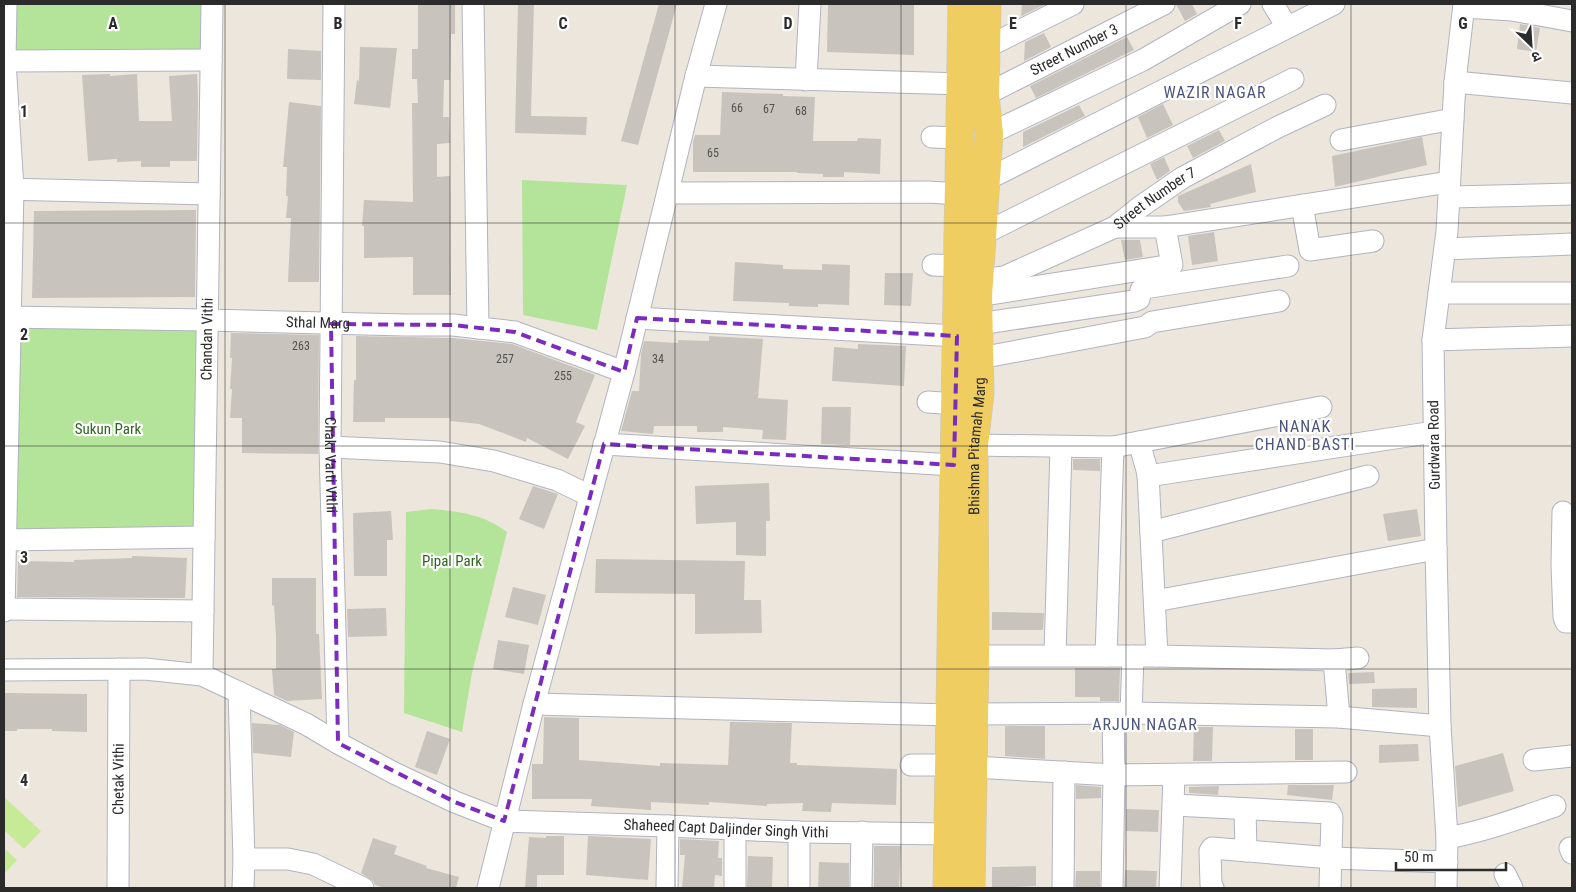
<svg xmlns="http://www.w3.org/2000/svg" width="1576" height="892" font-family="'Roboto Condensed','Noto Sans Devanagari',sans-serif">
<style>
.green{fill:#b4e39a}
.pitch{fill:#c7ea96}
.building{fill:#c8c3bd}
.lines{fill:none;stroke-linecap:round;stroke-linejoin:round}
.minor-casing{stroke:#b1b4bf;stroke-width:23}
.major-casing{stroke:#c8c8c8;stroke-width:29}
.minor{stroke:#fff;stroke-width:21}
.major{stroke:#efcd60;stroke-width:28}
.marked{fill:none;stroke:#7b2cbf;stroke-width:4;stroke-dasharray:10 6;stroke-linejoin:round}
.grid{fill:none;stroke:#2b2b2b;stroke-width:1;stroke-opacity:0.55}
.labels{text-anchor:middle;stroke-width:4.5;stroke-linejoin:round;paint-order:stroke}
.number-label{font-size:12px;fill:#525150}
.street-label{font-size:15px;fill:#2b2b2b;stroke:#fff}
.park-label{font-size:15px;fill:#2c681b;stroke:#fff}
.neighbourhood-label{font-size:16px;letter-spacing:1px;fill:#4b547c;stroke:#fff}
.grid-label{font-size:16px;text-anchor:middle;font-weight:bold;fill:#2b2b2b;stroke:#fff;stroke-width:4.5;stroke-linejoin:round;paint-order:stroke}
</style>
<rect width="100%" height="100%" fill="#ede6dd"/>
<path class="green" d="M6,4H212L211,60L5,61Z
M522,180L627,185L597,330L523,315Z
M17,325H201L199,533L15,532Z
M432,509C461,512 483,514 507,532L472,673L462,732L404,713L406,512Z"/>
<path class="pitch" d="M4,797L41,831L24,849L4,830Z
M4,848L17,860L4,874Z"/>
<path class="building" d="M418,4H455V34H451L450,80H444L443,117H449L450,143L437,144V177L450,176L451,295H413V257L364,258V226H362L364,200L413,202L412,103H418L417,79H412V49H418Z
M518,4H534L531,116L587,117L586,135L515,133Z
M659,4H677L638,145L621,141Z
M828,4H914V55L827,52Z
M1022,4H1046L1021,16Z
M1176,4H1192L1197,14L1185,21Z
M1520,24L1540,28L1536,52L1517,49Z
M1044,33L1051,47L1024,61L1025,42Z
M1127,37L1134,50L1036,98L1030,86Z
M360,47L397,48L390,108L354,104L357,80L359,81Z
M288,49L321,51V80L287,79Z
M110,74V76L137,74L139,121H172L169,76L197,74L198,99L197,161H170V167H141V161L117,162V159L88,161L82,75Z
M722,92L783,94V96L815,97L813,141H857L858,138L881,139L880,174L844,172V177H823V174L797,173V172H693V142L695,135H720Z
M289,102L321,106L319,282H288L291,218H286L288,196H286L287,167H283Z
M1163,104L1173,125L1147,138L1138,117Z
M1079,105L1085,116L1023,147V132Z
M1219,130L1225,141L1193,158L1187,146Z
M1422,137L1427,165L1335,187L1332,156Z
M1164,157L1170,171L1157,180L1150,164Z
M1251,164L1256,192L1210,204L1211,207L1184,211L1178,202V196Z
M196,210L195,297L32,298L34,211Z
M1214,232L1218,261L1192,265L1188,236Z
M1121,240H1140L1143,257L1125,260Z
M735,262L783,265V269L822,270V264L850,265L849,305L818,304V307L789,306V303L733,301Z
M885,273H913L911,306L884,305Z
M231,333L319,335L318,454L242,453V418H230L232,389H230L232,358H230Z
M356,336L452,338L512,344L595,375L576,422L585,426L568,459L527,438L526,442L479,424L450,421V418H385V422H353L354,380H356Z
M709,336L763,339L758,398L788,400L786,440L762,439L763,430L723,427V432H697V426H654L653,434L621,431L632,391H639L641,354L644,341L678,343V340L709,341Z
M858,344L906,346L904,386L832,381L834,347L858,349Z
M822,407H851L850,445L821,444Z
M1073,459H1100V471L1073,470Z
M769,483L770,521H766V556L736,555V522L696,524L695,486Z
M533,486L558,494L544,529L519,519Z
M1417,509L1421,536L1388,541L1383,514Z
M391,511L393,540H387V576H354L353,513Z
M132,556L187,558L185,598L17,597L18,561L74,562V560L132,558Z
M596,559L745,561L744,600H761L762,633L695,634V594L595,593Z
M272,578H316V634H319L322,699L287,701L274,695L272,669H276V636L274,605L272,606Z
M513,587L546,595L538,625L505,617Z
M386,608L387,636L348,637L347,609Z
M992,612L1044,613L1043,630H992Z
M498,640L529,645L524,674L493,669Z
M1075,668H1120L1119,701H1100V697H1075Z
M1374,672L1375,683L1349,684L1348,673Z
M1417,688V708L1372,707V689Z
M4,693L87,694V732L52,731V729H17V731H4Z
M544,717L579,718V760L660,766V763L728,765L730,722L792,723L790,763H797V765L897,769L896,805L832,803L831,812L802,811L803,803L767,804V806L709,802V805L651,802V810L591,806L592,799H532V764H543Z
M252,723L280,725L294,732L291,757L253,753Z
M1005,726H1045V759L1005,756Z
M1194,727H1213L1212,761H1193Z
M1295,729H1313V760H1295Z
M427,731L450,739L437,775L415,767Z
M1418,744L1419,761L1379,763V745Z
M1503,753L1514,791L1458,807L1455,766Z
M1076,785L1101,787V798L1076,799Z
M1288,785H1334L1332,800L1287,795Z
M1219,786L1218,795L1189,793V787Z
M1126,809L1159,810L1158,832L1126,831Z
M546,836H564V875H537V888H525L529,837L546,838Z
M588,836L651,839L648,880L586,875Z
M373,838L397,846L394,854L427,866L426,868L459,877L456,888H384L375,885L373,881L361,873Z
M680,839L719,841L718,858H722V876L715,875L714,888H682L685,855H680Z
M874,846H901L899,888H874Z
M748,856L773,857L772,888H747Z
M819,862L849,863V888H818Z
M1036,866V886L992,888V867Z
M1125,870L1157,871L1156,888H1124Z
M1076,871H1100V888H1075Z"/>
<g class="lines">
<g class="minor-casing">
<g id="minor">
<path id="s1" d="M334,4L330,447L338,743L394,773L455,802L504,821L668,826L799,832L948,834"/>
<path d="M473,4L478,328"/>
<path d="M1273,4L1287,27"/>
<path d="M1464,7L1512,10L1572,21"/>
<path d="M987,47L1073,4"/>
<path d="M4,61L211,60"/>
<path d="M696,76L962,84"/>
<path d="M806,80L810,4"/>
<path d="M1455,82L1572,93"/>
<path id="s2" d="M985,95L1164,4"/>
<path d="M989,134L1143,60L1240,4"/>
<path d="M932,137L960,138"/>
<path d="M1341,140L1453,119"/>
<path d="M986,180L1334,4"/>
<path d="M4,189L209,194"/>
<path d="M668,193L928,192L959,194"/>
<path d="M1450,197L1572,194"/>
<path d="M1302,205L1310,250L1373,241"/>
<path d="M1115,227H1165L1449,182"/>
<path d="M983,234L1293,79"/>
<path d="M1445,249L1572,244"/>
<path d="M933,265L958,266"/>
<path id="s3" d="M979,280L1004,277L1115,227L1140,207L1182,178L1278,127L1325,105"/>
<path d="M1439,293H1572"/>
<path d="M978,296L1172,265L1165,227"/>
<path id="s4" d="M4,317L207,320L405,325H453L515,332L624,372"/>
<path d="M637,318L957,336"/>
<path d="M979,324L1134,301L1139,299L1141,290L1144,288L1288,266"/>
<path d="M1433,340L1572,336"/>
<path d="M980,358L1145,327L1152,322L1279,301"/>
<path d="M928,402L956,404"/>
<path d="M1139,442L1148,474L1157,656"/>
<path d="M604,444L954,465"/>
<path d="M974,445L1113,447L1321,407"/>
<path d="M330,447L440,452L494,461L557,480L590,496"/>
<path d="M1148,476L1434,432"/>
<path d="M1563,512L1562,565L1564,617L1566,622H1572"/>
<path d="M1151,532L1368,476"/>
<path d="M5,540L204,537"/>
<path d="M1155,601L1436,549"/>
<path d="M4,609L203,611"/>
<path d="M4,611L13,189L5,61L6,4"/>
<path d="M1055,655L1061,447"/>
<path d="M975,656H1157L1334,660L1358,658"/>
<path d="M1106,656L1113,447"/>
<path d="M1334,660L1339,717"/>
<path d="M4,670L145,669L202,675L306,724L338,743"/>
<path id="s5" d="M202,675L212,4"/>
<path d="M239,692L244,859L243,888"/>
<path d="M534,704L950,715"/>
<path d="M1131,713L1133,656"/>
<path d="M974,714L1131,713L1339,717L1440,726"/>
<path d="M1534,760L1572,756"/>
<path d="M911,765H949"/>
<path d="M973,767L1114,775L1346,772"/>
<path d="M1174,805L1330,813L1332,817L1330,888"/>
<path d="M1245,809L1246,851"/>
<path d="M735,829V888"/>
<path d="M1447,838C1485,831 1520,818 1555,806"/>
<path d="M1570,848L1572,853"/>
<path d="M244,859H288L313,864L363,888"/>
<path d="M1505,874L1512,888"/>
<path id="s6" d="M118,888L119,669"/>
<path d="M488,888L534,704L624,372L696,76L716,4"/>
<path d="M667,888L668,826"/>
<path d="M799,888V832"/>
<path d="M861,888L862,832"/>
<path d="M1063,888L1064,772"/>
<path d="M1112,888L1114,775L1113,715"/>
<path d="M1170,888L1174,775"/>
<path d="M1213,888L1211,885L1210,851L1212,848L1331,858L1447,862"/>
<path d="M1446,888L1447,838L1440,726L1436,549L1433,340L1447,231L1455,82L1464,4"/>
</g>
</g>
<g class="major-casing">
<g id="major">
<path d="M947,888L962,4"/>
<path id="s7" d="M971,888L975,656L974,445L980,393L978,296L989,134L985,95L987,4"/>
</g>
</g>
<use href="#minor" class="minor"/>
<use href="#major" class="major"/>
</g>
<path class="marked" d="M637,318L957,336L954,465L604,444L504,821L455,802L338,743L331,324L453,325L515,332L624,372Z"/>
<path class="grid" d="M225,4V888M450,4V888M675,4V888M901,4V888M1126,4V888M1351,4V888M4,223H1572M4,446H1572M4,669H1572"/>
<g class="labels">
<g class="number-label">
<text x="737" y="112">66</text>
<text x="769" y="113">67</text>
<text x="801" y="115">68</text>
<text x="713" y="157">65</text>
<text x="301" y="350">263</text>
<text x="505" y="363">257</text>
<text x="658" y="363">34</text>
<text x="563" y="380">255</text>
</g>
<g class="street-label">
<text dy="5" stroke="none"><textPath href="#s2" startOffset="100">Street Number 3</textPath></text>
<text dy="5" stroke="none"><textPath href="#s3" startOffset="196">Street Number 7</textPath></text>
<text dy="5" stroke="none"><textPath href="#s4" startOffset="314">Sthal Marg</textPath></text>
<text dy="5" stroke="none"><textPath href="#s5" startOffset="336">Chandan Vithi</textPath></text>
<text transform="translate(1434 445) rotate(-91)" y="5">Gurdwara Road</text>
<text dy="5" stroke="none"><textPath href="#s7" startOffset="442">Bhishma Pitamah Marg</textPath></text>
<text dy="5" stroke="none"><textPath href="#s1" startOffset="461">Chakr Varti Vithi</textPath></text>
<text dy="5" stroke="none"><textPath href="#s6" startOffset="109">Chetak Vithi</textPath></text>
<text dy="5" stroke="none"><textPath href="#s1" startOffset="1145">Shaheed Capt Daljinder Singh Vithi</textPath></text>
</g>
<g class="park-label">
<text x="108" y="434">Sukun Park</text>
<text x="452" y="566">Pipal Park</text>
</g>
<g class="neighbourhood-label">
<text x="1215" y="98">WAZIR NAGAR</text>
<text x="1305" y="432">NANAK<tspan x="1305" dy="18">CHAND BASTI</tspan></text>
<text x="1145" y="730">ARJUN NAGAR</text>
</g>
</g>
<g class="grid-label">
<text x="113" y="29">A</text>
<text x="338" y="29">B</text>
<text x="563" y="29">C</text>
<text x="788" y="29">D</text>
<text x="1013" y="29">E</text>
<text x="1238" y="29">F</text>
<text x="1463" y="29">G</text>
<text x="24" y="117">1</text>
<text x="24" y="340">2</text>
<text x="24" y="563">3</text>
<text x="24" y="786">4</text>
</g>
<rect width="1576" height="892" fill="none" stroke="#2b2b2b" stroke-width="10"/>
<g transform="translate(1531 45) rotate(155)" stroke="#ffffff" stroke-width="4" paint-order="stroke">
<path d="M0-4L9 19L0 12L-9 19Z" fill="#2b2b2b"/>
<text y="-8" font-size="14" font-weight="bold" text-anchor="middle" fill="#2b2b2b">उ</text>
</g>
<path d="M1396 862v8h110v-8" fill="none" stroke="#2b2b2b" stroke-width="2.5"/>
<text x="1404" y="862" font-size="15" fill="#2b2b2b" stroke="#ffffff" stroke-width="4" paint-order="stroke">50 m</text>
</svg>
